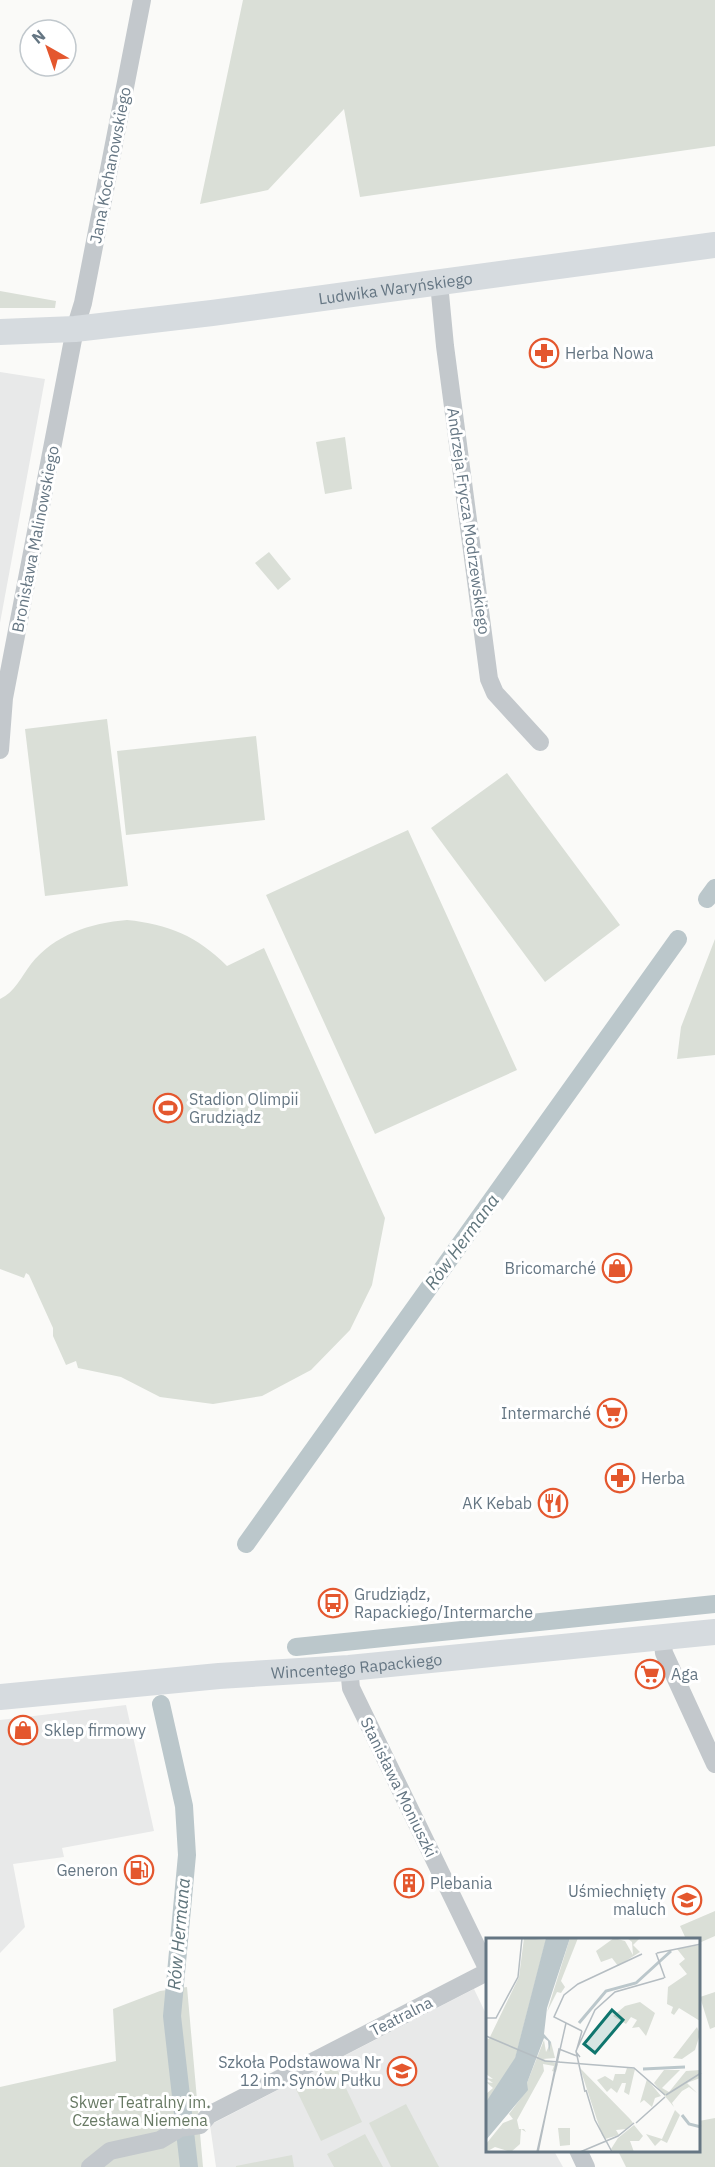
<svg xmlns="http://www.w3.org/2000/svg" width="715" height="2167" font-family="'IBM Plex Sans',sans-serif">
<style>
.built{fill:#e8e9e9}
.green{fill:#dadfd7}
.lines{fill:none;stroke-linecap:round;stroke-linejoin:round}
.canal{stroke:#bbc7cb;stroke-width:18}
.street{stroke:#c3c8cc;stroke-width:18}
.secondary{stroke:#d6dbdf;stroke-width:26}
.labels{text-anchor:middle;stroke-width:6;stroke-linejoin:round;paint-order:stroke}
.street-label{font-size:16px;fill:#657683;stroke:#fff}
.poi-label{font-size:16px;fill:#657683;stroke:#fff;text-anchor:start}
.park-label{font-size:16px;fill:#687a64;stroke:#fff}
.water-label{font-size:18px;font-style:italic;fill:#60757c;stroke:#fff}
.inset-river{fill:none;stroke:#bbc7cb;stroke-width:3}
.inset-road{fill:none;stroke:#b5bdc2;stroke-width:1.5}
.view{fill:#0f766e;fill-opacity:0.15;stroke:#0f766e;stroke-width:3}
.inset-edge{fill:none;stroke:#657683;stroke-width:3}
</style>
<rect width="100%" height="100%" fill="#fafaf8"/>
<path class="built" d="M0,372L45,379L0,623Z
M126,1705L154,1831L62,1848L64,1857L13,1864L25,1927L0,1953V1720Z
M474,1989L487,2016V2150L554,2151L563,2167H216L210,2125Z"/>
<path class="green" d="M243,0H715V146L360,197L344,109L268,190L200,204Z
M0,291L56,301L55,308H0Z
M345,437L352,489L325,494L316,442Z
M269,552L291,579L278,590L255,563Z
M107,719L128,886L45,896L25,729Z
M256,736L265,820L126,835L117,751Z
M507,773L620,925L545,982L431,828Z
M408,830L517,1070L375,1134L266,895Z
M127,920C168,924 197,936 227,966L264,948L385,1218L372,1285L350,1330L311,1370L262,1396L213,1404L160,1397L121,1377L78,1368L76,1361L66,1365L53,1336V1328L29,1275L26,1273L24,1278L0,1269V999C15,992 21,977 31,964C54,935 90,923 127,920Z
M715,939V1055L677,1059L681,1027Z
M715,1911V1936L699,1943L698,1939H686L680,1926Z
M187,1987L203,2167H0V2087L116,2061L113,2009L160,1991Z
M715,1992V2027L710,2029L700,1997Z
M335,2065L362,2122L321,2141L294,2085Z
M406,2104L439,2167H391L369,2123Z
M715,2118V2167H626L618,2151L698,2150L699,2121Z
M365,2134L383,2167H334L327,2154Z
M292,2155L294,2167H236V2166Z"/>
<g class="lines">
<path class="canal" d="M707,899L715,888
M246,1544L678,939
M296,1647L715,1604
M161,1704L184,1806L187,1855L172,2016L189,2167"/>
<path class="street" d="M439,283L445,346L489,679L495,693L540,742
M0,750L4,698L75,329L83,303L142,0
M662,1637L664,1653L715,1764
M349,1668L351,1688L487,1968
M578,2150L586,2167
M90,2167L110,2151L160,2140L180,2128L200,2125L209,2115L487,1972"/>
<g class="secondary">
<path id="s1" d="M0,332L75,329L212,313L715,245"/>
<path id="s2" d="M0,1697L219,1676L349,1668L715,1632"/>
</g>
</g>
<defs>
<g id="pharmacy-ring" transform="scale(1.5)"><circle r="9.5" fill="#fff" stroke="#e4572e" stroke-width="1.5"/><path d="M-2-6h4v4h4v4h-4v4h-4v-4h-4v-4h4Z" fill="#e4572e"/></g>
<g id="stadium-ring" transform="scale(1.5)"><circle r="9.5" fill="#fff" stroke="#e4572e" stroke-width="1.5"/><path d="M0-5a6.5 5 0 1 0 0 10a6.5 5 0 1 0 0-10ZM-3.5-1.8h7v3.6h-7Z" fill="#e4572e"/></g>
<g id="shop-ring" transform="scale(1.5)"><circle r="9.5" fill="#fff" stroke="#e4572e" stroke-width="1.5"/><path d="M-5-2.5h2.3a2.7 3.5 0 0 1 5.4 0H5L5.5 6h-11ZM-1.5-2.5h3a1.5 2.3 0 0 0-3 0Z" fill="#e4572e"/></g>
<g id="supermarket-ring" transform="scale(1.5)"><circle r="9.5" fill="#fff" stroke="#e4572e" stroke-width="1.5"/><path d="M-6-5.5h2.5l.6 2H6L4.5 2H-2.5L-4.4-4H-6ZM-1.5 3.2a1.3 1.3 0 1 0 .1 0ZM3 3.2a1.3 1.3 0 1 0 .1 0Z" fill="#e4572e"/></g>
<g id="restaurant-ring" transform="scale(1.5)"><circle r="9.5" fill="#fff" stroke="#e4572e" stroke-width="1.5"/><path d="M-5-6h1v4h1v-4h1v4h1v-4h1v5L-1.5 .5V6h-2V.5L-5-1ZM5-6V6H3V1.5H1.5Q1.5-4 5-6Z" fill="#e4572e"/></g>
<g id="bus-ring" transform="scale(1.5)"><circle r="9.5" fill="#fff" stroke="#e4572e" stroke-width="1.5"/><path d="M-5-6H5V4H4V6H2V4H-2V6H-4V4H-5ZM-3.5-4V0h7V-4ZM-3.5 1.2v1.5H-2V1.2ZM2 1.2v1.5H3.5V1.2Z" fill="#e4572e"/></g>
<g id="fuel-ring" transform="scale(1.5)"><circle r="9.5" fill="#fff" stroke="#e4572e" stroke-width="1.5"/><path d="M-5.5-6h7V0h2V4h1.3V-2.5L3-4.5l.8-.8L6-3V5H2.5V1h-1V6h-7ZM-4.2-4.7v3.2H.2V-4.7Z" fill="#e4572e"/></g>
<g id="building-ring" transform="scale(1.5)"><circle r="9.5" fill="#fff" stroke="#e4572e" stroke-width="1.5"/><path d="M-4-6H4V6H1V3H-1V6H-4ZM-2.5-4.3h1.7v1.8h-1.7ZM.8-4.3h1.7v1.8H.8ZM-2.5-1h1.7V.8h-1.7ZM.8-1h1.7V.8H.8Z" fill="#e4572e"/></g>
<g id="school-ring" transform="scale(1.5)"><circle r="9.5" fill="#fff" stroke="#e4572e" stroke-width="1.5"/><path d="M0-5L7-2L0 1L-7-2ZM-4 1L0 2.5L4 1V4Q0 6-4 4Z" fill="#e4572e"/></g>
</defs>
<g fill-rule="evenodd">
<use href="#pharmacy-ring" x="544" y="353"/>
<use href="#stadium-ring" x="168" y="1108"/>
<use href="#shop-ring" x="617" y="1268"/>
<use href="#supermarket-ring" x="612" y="1413"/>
<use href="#pharmacy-ring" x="620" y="1478"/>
<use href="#restaurant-ring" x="553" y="1503"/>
<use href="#bus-ring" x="333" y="1603"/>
<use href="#supermarket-ring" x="650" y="1674"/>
<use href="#shop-ring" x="23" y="1730"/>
<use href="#fuel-ring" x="139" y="1870"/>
<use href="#building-ring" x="409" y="1883"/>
<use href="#school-ring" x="687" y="1900"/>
<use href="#school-ring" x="402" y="2071"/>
</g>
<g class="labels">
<g class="street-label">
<text transform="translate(110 165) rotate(-79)" y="6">Jana Kochanowskiego</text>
<text dy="6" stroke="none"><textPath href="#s1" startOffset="398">Ludwika Waryńskiego</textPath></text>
<text transform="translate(469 521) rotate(82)" y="6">Andrzeja Frycza Modrzewskiego</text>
<text transform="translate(35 539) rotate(-79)" y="6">Bronisława Malinowskiego</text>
<text dy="6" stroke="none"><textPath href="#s2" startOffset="358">Wincentego Rapackiego</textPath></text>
<text transform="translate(399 1787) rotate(64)" y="6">Stanisława Moniuszki</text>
<text transform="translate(401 2016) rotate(-27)" y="6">Teatralna</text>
</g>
<g class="poi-label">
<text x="565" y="359">Herba Nowa</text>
<text x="189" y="1105">Stadion Olimpii<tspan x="189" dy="18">Grudziądz</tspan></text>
<text x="596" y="1274" text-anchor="end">Bricomarché</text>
<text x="591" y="1419" text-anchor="end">Intermarché</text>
<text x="641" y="1484">Herba</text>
<text x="532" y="1509" text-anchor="end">AK Kebab</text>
<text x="354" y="1600">Grudziądz,<tspan x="354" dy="18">Rapackiego/Intermarche</tspan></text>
<text x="671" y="1680">Aga</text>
<text x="44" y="1736">Sklep firmowy</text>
<text x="118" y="1876" text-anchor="end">Generon</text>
<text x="430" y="1889">Plebania</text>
<text x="666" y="1897" text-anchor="end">Uśmiechnięty<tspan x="666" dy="18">maluch</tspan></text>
<text x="381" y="2068" text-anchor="end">Szkoła Podstawowa Nr<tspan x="381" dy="18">12 im. Synów Pułku</tspan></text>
</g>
<g class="park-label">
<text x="140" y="2108">Skwer Teatralny im.<tspan x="140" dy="18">Czesława Niemena</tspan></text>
</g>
<g class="water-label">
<text transform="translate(462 1242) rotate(-54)" y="6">Rów Hermana</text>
<text transform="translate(179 1934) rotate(-85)" y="6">Rów Hermana</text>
</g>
</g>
<g transform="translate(486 1938)">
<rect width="214" height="214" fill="#fafaf8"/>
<path d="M38,0L60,2L29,121L0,166V156L7,150L0,144L7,145L0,140L7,141L0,136V100L3,101L33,39ZM84,0H92L75,43L79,49L75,55L71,54L61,74ZM128,0L139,3L147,17L146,4L141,0H154L147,7L154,14L132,28L126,20L115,24L110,13ZM214,7L215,72L214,83L193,70L188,77L185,75L187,69L181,66L182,49L201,36L193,26L199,21L191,11ZM154,64L169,75L160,98L153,89L146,90L151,82L145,79L140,86L127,78L139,68ZM211,89L214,96L209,112L196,121L187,120ZM58,102L60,114L65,104L69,120L57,121L72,126L70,134L66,133L68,128L57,126L58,133L31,182L33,191H38L40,194L35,191L34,206L25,214L9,209L0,214V206L17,185L27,181L23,176L35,160ZM94,130L144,181L147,185L140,191L130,192L133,197L119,201L116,197ZM141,130L149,131L143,157L138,154L140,145H136L131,155L125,150L121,154L111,142L119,138L127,143L129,136H139ZM178,132H194L176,150L183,154L200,133L214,132V140L201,145L211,155L203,149L196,153L186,165L188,169L168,145ZM161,141L175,158L169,160L166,169L158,162L154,165ZM189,172L194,177L181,205L175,202L169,208L160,196L176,201ZM148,187L157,198L153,203H144L148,214H127L125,211L132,200ZM72,190H84V207L74,208Z" fill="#dadfd7"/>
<path d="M60,0H84L61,70L58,96L65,104L63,114L62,103L58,100L41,145L42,152L0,202V164L29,120Z" fill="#bbc7cb"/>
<path class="inset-river" d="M93,85L120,53L150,45L185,13M157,131L199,129M196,177L203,186L215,189"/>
<path class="inset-road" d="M170,15L179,40M171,15L215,6M0,80H10L32,39L36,0M96,93L68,79L78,57L92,46L156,16M0,98L59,123L74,124M94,119L90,114L96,93M72,124L148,130L179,157M100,152L109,182L126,214M99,154L90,113L109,72L129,54L178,40M180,157L215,135M150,185L179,159M51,214L80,85M52,214L73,111L91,118M94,214L132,198L148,185"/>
<path class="view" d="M126,72L137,82L109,115L98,106Z"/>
<rect width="214" height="214" class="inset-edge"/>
</g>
<g transform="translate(48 48) rotate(320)"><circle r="28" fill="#ffffff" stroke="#c1c8cd" stroke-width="1.5"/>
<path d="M0-4.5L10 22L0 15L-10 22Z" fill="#e4572e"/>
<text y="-9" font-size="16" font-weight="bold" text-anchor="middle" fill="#657683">N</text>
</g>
</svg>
